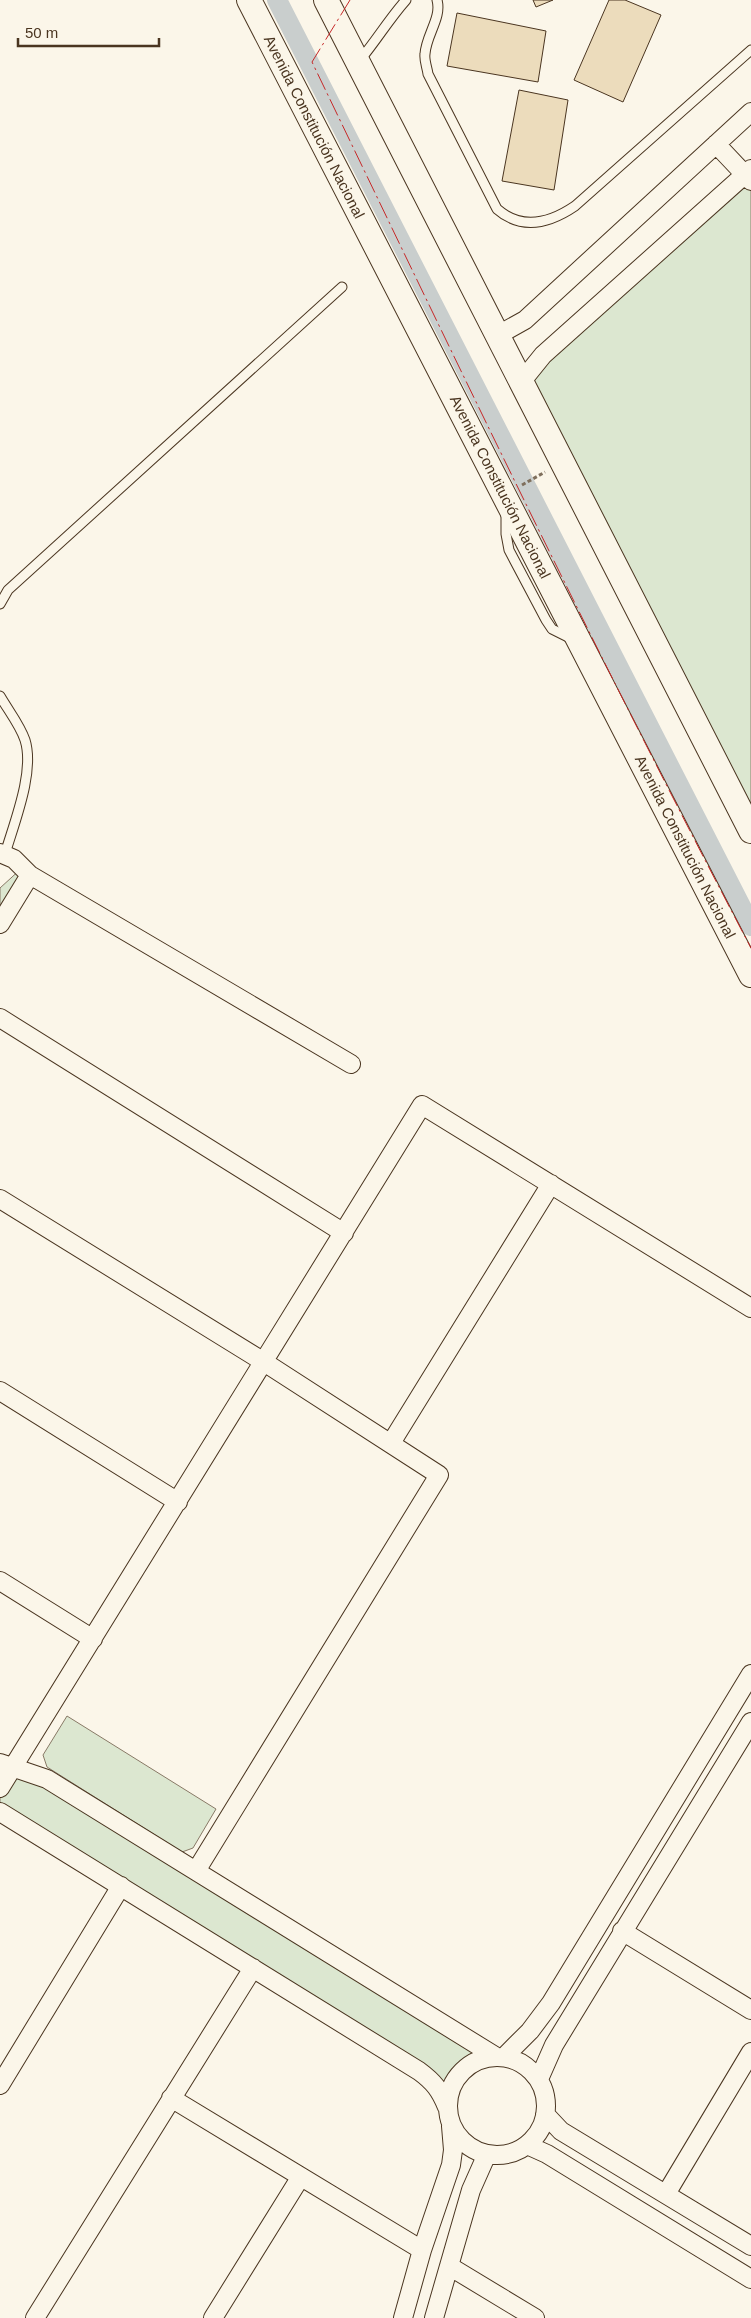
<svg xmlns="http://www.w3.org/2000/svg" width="751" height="2318" font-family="Arial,sans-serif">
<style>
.green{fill:#dce7d0;stroke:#887966}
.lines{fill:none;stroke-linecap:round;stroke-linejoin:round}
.canal{stroke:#c9cecd;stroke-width:20}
.building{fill:#ecdcbc;stroke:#4a3520}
.lane-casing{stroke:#4a3520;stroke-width:11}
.street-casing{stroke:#4a3520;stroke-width:20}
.secondary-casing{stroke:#4a3520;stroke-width:26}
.path{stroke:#7f6f5c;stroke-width:3;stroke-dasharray:4 2.5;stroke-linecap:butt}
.lane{stroke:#fbf6e9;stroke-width:9}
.street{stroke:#fbf6e9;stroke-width:18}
.secondary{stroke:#fbf6e9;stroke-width:24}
.power{stroke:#c62828;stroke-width:1;stroke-dasharray:18 4 2.5 4;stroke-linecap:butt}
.labels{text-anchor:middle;stroke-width:4;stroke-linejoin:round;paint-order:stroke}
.street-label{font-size:15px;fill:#4a3520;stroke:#fbf6e9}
</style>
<rect width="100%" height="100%" fill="#fbf6e9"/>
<path class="green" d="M745,175L751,181V816L522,381Z
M23,867L0,924V888Z
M67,1716L216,1809L193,1848L182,1852L47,1767L43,1755Z
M0,1763L47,1779L495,2056L467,2067L444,2100L433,2081L0,1812Z"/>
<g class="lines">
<path class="canal" d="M277,0L751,926"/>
</g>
<path class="building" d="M533,0H553L536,7Z
M609,0H625L661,15L623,102L574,80Z
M457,13L546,31L538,82L447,66Z
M519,90L568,100L554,190L502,181Z"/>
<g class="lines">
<g class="lane-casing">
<path id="lane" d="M437,0C442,18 426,35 425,54C424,60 427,67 428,74L497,209C522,231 550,223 575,206L751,50
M360,60C376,41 389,19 406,0
M506,513V534L509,550L546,620L552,629L572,639
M0,604L8,590L342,287
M0,696C8,710 20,725 25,740C35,772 14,823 5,854"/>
</g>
<g class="street-casing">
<path id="street" d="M716,144L751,181
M498,335L525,320L751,112
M522,381L543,355L751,169
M0,853L14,859L30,875L0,924
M30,875L351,1064
M0,1018L344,1233
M0,1199L264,1362L439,1475L196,1871
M0,1391L178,1502
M391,1443L551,1184
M0,1581L93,1639
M0,1763L47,1779L495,2056
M0,1788L422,1105L751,1308
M0,1812L419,2071C434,2082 440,2090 447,2107
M622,1931L751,2010
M448 2106a49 49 0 1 1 98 0a49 49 0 1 1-98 0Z
M504,2057L530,2031L551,2003L751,1674
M539,2079L554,2045L751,1722
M0,2085L121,1886
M171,2098L422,2250
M545,2114L561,2131L751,2246
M527,2145L547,2154L751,2279
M666,2194L751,2052
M449,2266L535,2318
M35,2318L253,1968
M213,2318L300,2178
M403,2318L422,2250L451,2165L453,2150L451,2126
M434,2318L471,2190L487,2154"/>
</g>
<g class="secondary-casing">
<path id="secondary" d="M249,0L751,975
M326,0L751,831"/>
</g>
<path class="path" d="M522,485L545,472"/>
<use href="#lane" class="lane"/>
<use href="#street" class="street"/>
<use href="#secondary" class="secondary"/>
<path class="power" d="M350,0L312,62C455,359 597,656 751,948"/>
</g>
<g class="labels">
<g class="street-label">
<text transform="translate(314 127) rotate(63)" y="5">Avenida Constitución Nacional</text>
<text transform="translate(500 487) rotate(63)" y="5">Avenida Constitución Nacional</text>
<text transform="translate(685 847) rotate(63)" y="5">Avenida Constitución Nacional</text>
</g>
</g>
<path d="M18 38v8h141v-8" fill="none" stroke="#4a3520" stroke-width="2.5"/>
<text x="25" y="38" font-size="15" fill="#4a3520" stroke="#fbf6e9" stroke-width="4" paint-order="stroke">50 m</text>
</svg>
